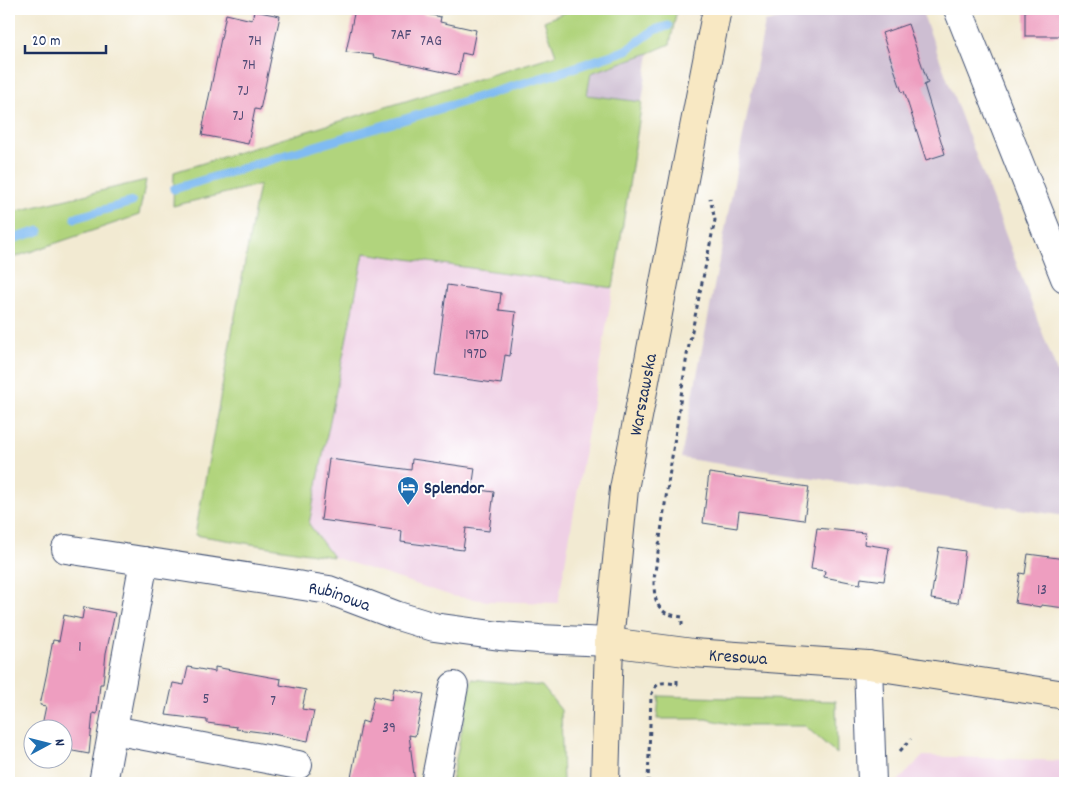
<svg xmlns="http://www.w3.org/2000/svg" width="1074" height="792" font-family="Dekko,sans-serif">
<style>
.built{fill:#efd0e5}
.industrial{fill:#cdbed2}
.green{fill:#b1d47d;stroke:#66826e}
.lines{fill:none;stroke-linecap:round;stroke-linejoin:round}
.stream{stroke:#80bbf2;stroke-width:9}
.building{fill:#ee9ec0}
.street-casing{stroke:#3b4b6f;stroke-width:30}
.secondary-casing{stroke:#3b4b6f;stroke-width:30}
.path{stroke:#3b4b6f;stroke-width:3;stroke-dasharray:4 4;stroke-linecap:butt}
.street{stroke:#fff;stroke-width:28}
.secondary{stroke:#f8e8c3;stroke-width:28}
.labels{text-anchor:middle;stroke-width:4;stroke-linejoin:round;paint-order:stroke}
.number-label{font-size:15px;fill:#504b76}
.street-label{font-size:18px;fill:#1b2f5e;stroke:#fff}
.poi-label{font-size:18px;font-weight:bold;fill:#1b2f5e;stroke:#fff;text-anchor:start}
</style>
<rect width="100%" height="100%" fill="#fff"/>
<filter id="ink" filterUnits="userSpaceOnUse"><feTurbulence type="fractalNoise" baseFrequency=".02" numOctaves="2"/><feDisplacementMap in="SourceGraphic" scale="10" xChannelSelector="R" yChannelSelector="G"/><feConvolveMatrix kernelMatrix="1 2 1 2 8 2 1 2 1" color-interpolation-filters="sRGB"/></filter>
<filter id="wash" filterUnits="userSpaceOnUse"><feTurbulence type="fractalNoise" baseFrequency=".0096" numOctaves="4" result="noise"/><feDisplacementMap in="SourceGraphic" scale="20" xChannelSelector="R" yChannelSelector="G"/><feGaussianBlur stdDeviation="1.12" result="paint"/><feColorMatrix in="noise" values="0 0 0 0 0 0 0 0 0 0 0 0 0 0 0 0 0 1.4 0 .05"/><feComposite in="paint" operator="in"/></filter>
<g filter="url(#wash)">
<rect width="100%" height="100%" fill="#f2ead2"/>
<path class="built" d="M364,253L613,288L558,603L488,601L452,596L333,557L309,524Z
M923,756L1065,761V783H896Z"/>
<path class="industrial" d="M826,9H921L1065,393V516L681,458L765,22Z
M649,53L642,102L587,95L591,73Z"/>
<path class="green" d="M573,9H677L670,44L649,53L591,73L587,95L642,102L613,288L364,253L309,524L333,557L195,535L259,185L173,206L174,172L556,55L544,21Z
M146,180L139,215L9,259V213Z
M472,679L542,686L561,710L563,783H451Z
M659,696L836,701L837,754L805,726H740L706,719H657Z"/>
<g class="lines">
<path class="stream" d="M174,189L561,72L627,50L654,30L668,26
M75,218L132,202
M9,240L39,231"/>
</g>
<g id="blocks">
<path class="building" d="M355,9H403L441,17L440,22L476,30L471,55L462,53L458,75L373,57L374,55L346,52Z
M1025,9H1065V36H1025Z
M254,11L280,16L260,110L255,109L248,144L202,135L204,126H203L226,14L252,20Z
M908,24L928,83L924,85L945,154L926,160L904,91L902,92L882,33Z
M447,285L501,293L499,310L516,312L510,356L505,355L501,384L435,375Z
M329,459L411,470L412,459L475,468L472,489L494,492L489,531L466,528L463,550L401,542L402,531L321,520Z
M709,473L809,487L804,520L739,511L737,528L703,523Z
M817,528L865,533L864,544L889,548L884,581L861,578L860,584L824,577L825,571L811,569Z
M939,547L965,551L958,603L931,599Z
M1028,554L1065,559V608L1041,605V607L1015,603L1020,573L1025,574Z
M84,607L115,613L106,653L103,684H100L97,714L93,713L89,754L62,749V730H41L46,706L40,705L47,672L53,640L59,641L64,615L82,619Z
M188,667L215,672V667L281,679L280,685L306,690L302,709L314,711L308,741L268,733L236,729L237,727L207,723V720L166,715L173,683L184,685Z
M394,688L424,694L415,736L409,735L415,783H350L362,721L368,723L374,696L392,700Z"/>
</g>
</g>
<g filter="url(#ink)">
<use href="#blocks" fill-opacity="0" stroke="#3b4b6f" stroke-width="1"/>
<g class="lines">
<g class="street-casing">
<g id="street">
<path d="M958,9L1065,278"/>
<path id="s1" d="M66,549L329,590L398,616L434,627L500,636L539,639L609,642"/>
<path d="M868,665L872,783"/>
<path d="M113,730L298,765"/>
<path d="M103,783L144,561"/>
<path d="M435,783L454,686"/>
</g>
</g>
<g class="secondary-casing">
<g id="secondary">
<path id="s2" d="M609,642L693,653L868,665L1065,695"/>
<path id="s3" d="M605,783L609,642L624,489L717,9"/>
</g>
</g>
<path class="path" d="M682,625V617C677,616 670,615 666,613C654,606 654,591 654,579L687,355L715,220L710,198
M900,751L911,739
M648,783L651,696C657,680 662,682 677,684V678"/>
<use href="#street" class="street"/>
<use href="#secondary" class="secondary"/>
</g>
</g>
<defs>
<g id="hotel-pin" transform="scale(1.125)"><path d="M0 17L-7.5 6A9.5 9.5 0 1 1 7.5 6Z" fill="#1f6fb2" stroke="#fff"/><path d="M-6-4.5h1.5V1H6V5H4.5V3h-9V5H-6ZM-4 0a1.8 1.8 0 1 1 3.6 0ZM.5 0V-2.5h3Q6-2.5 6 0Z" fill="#fff"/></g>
</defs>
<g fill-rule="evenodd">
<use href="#hotel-pin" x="408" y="487"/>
</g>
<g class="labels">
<g class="number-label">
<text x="401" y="39">7AF</text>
<text x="255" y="45">7H</text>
<text x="431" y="45">7AG</text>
<text x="249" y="69">7H</text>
<text x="243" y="95">7J</text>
<text x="238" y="120">7J</text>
<text x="477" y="339">197D</text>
<text x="475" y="358">197D</text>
<text x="1042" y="594">13</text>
<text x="80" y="651">1</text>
<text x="206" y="703">5</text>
<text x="273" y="705">7</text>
<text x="389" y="732">39</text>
</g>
<g class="street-label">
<text dy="6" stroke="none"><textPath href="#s3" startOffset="391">Warszawska</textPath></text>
<text dy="6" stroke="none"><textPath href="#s1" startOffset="278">Rubinowa</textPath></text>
<text dy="6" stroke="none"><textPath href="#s2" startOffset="130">Kresowa</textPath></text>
</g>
<g class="poi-label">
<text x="424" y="493">Splendor</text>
</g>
</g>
<rect width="1074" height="792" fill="none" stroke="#fff" stroke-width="30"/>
<g transform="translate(48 744) rotate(83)"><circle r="24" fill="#ffffff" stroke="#a4acbf"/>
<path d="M0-4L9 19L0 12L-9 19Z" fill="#1f6fb2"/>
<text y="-8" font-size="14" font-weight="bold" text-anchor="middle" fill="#1b2f5e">N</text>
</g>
<path d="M25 45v8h81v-8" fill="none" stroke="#1b2f5e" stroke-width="2.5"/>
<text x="32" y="45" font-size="15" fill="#1b2f5e" stroke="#ffffff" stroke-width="4" paint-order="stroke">20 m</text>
</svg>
